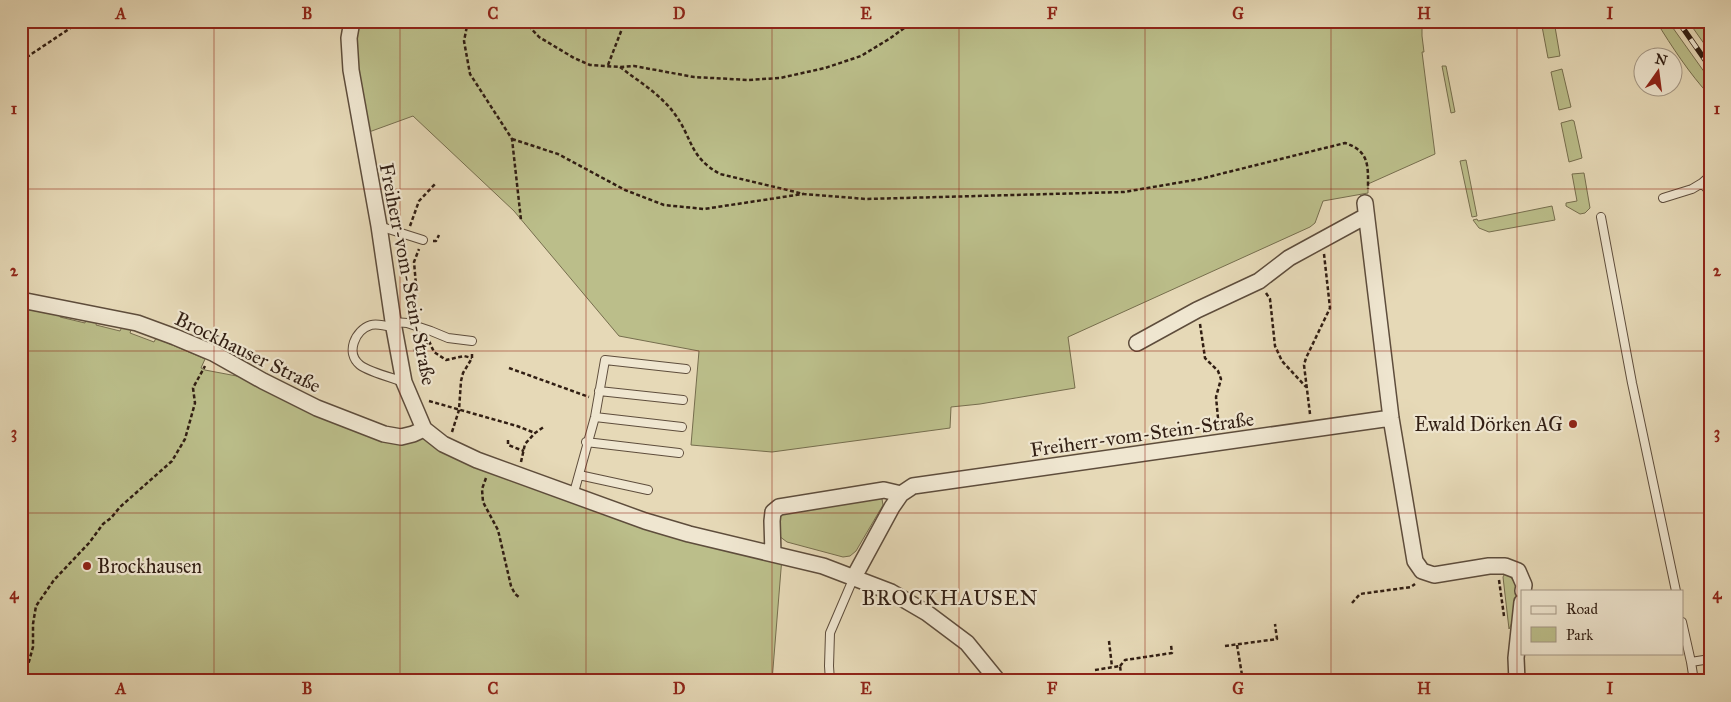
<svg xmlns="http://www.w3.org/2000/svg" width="1731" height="702" font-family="'IM FELL Great Primer',serif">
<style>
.green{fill:#bbbe8a;stroke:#766e4e}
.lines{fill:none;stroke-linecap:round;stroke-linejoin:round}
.service-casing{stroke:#5e4d3c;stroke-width:10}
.minor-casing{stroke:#5e4d3c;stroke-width:18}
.path{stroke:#311e13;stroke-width:2.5;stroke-dasharray:4 2.5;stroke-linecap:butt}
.service{stroke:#efe6d0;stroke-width:8}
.minor{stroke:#efe6d0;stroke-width:15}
.rail-casing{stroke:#311e13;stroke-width:5.5}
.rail{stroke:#efe6d0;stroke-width:4;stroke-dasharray:11;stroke-linecap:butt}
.grid{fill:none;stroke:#8f2418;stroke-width:1;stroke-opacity:0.55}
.poi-dot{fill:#8f2418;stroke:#efe6d0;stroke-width:2}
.labels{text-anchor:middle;stroke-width:4.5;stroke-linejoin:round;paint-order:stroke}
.street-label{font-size:20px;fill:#311e13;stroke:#efe6d0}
.poi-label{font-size:20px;fill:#311e13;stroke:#efe6d0;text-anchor:end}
.neighbourhood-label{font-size:21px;letter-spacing:1px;fill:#311e13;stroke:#efe6d0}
.neatline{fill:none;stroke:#8f2418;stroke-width:2}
.grid-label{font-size:16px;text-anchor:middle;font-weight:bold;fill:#8f2418}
</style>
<rect width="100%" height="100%" fill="#e6d9b7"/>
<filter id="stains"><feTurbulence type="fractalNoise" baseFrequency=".004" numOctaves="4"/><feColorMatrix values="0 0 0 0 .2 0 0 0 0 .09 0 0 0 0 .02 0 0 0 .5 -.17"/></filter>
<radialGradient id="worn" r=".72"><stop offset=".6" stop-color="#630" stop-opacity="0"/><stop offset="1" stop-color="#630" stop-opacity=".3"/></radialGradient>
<path class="green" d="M353,21H1422V36L1424,52H1422L1435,154L1368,184V193L1323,201L1315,223L1310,227L1068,337L1075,388L980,404L951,407L950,428L772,452L691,445L699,351L619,336L514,211L413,116L369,132L350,38Z
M1541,21H1554L1560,56L1548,58Z
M1656,21H1668L1710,80V96C1689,73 1672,47 1656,21Z
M1688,21H1710V52Z
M1442,66H1446L1455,112L1451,113Z
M1562,69L1571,107L1559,110L1551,72Z
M1572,120L1574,121L1582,158L1569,162L1561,123Z
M1466,160L1477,216L1472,217L1460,161Z
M1584,173L1590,208L1585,213L1580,214L1566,206V203L1577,201L1572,174Z
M1552,206L1555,220L1489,232L1479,228L1473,220L1477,219L1478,221Z
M21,304L27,305L26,309L51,314L52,311L60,313V317L85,323L86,318L97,320L96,325L120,331L122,327L131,330L130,333L154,342L156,338L205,359L201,368L205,370L263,381L384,434L424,429L477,460L782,557L772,681H21Z
M878,497L882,499L883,505L856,551L850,556L843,557L787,542L779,536V516L783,512Z
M1505,573C1525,585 1518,612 1509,629L1503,577Z"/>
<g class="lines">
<g class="service-casing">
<path id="service" d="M1710,176L1702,183L1710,192
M1663,198L1692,189L1702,183
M1601,217L1632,383L1676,591
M379,226L423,240
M394,322L407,323L431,331L448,338L472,341
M394,328C387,326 378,323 371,325C355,330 345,353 360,365C369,372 393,378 404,382
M599,391L683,400
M595,417L682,427
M586,442L679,453
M579,475L648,490
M573,496L595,417L605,360L686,369
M1682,622L1691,662L1710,659
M1691,662L1694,681
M830,681L829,666L830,633L854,577"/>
</g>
<g class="minor-casing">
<path id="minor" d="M352,21L349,38L351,70L379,226L394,328L404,382L424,429L443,444L477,460L645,521L689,534L823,566L891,592L927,613L967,643L998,681
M1365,203L1391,418L1415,561L1422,571L1434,575L1489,566H1505L1518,571L1524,585L1523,591
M21,300L137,323L175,337L213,353L263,381L317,408L384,434L401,437L413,434L424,429
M1137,343L1197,310L1259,281L1289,258L1366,216
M773,554L772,521L773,512L779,507L884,490L901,494
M854,577L892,507L901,494L913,486L1391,418
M1517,681L1516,658L1522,602"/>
</g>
<path class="path" d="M468,21L464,41L470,74L512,139L521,220
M524,21L539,37L574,58L590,65L620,67L634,66L694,77L748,80L780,78L825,68L861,56L889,39L914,21
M21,61L81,21
M608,65L625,21
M620,67C638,81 660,94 674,113C693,138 688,156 720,174L804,194L866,199L1124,192L1200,179L1345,143C1370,151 1368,167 1368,189
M512,139L558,154L625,190L664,205L704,209L803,194
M410,226L419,201L435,184
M433,241H436L439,235
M1266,293L1270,299L1275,346L1282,361L1306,387
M409,314L416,285L414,262L419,249
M1200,324L1205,358L1218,371L1221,379L1216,397L1219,429
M429,341L434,352L446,360L464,356L472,358
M413,350L422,349L429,342
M509,368L589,397
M429,401L517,426L535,433
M1310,414L1304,365L1306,358L1330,308L1324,254
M452,432L459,410L461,381L463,373L472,358V352
M508,440V445L524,451
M521,462L525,444L535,433L545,426
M486,478L482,489L483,502L498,530L511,586L515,594L520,598
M1499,580L1504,616
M1352,603L1360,594L1411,587L1415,584
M1109,641L1112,667
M1237,645L1243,681
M1225,646L1277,639L1275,624
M1120,666L1125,660L1172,653L1171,645
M1095,670L1120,666L1122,681
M21,673L28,665L33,647V624L36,606L54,580L89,543L103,524L111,518L120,507L172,461L185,439L195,403L193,388L205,366"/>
<use href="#service" class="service"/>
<use href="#minor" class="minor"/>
<g class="rail-casing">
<path id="rail" d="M1678,21L1710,67"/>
</g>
<use href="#rail" class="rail"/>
</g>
<path class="grid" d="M214,21V681M400,21V681M586,21V681M772,21V681M959,21V681M1145,21V681M1331,21V681M1517,21V681M21,189H1710M21,351H1710M21,513H1710"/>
<g class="poi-dot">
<circle cx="1573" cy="424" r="5"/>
<circle cx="87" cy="566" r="5"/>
</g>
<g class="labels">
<g class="street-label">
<text transform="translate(408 274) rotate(79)" y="7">Freiherr-vom-Stein-Straße</text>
<text transform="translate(248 352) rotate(26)" y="7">Brockhauser Straße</text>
<text transform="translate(1142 434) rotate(-8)" y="7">Freiherr-vom-Stein-Straße</text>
</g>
<g class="poi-label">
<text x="1563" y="431">Ewald Dörken AG</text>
<text x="97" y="573" text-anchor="start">Brockhausen</text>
</g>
<g class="neighbourhood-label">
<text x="950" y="605">BROCKHAUSEN</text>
</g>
</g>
<rect width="1731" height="702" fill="none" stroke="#e6d9b7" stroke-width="55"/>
<rect x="1521" y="590" width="162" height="65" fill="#efe6d0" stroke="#a39684"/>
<rect x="1531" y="606" width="25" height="8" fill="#efe6d0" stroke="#a39684"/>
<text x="1566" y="614" font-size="15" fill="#311e13">Road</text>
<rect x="1531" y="627" width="25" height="15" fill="#bbbe8a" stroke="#a39684"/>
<text x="1566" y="640" font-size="15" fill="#311e13">Park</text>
<g transform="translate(1658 72) rotate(14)"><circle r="24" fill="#efe6d0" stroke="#a39684"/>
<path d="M0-4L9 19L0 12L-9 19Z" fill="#8f2418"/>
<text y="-8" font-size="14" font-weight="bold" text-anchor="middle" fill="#311e13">N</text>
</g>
<rect x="28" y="28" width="1676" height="646" class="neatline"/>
<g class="grid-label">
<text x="121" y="19">A</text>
<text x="307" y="19">B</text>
<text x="493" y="19">C</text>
<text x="679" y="19">D</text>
<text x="866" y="19">E</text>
<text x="1052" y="19">F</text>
<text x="1238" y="19">G</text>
<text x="1424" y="19">H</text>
<text x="1610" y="19">I</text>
<text x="14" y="114">1</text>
<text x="1717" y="114">1</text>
<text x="14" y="276">2</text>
<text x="1717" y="276">2</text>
<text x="14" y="438">3</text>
<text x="1717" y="438">3</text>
<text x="14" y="599">4</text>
<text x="1717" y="599">4</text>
<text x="121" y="694">A</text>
<text x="307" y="694">B</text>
<text x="493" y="694">C</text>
<text x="679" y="694">D</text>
<text x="866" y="694">E</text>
<text x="1052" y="694">F</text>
<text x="1238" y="694">G</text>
<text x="1424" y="694">H</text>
<text x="1610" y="694">I</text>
</g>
<rect width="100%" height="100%" filter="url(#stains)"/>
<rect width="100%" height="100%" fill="url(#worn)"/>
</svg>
